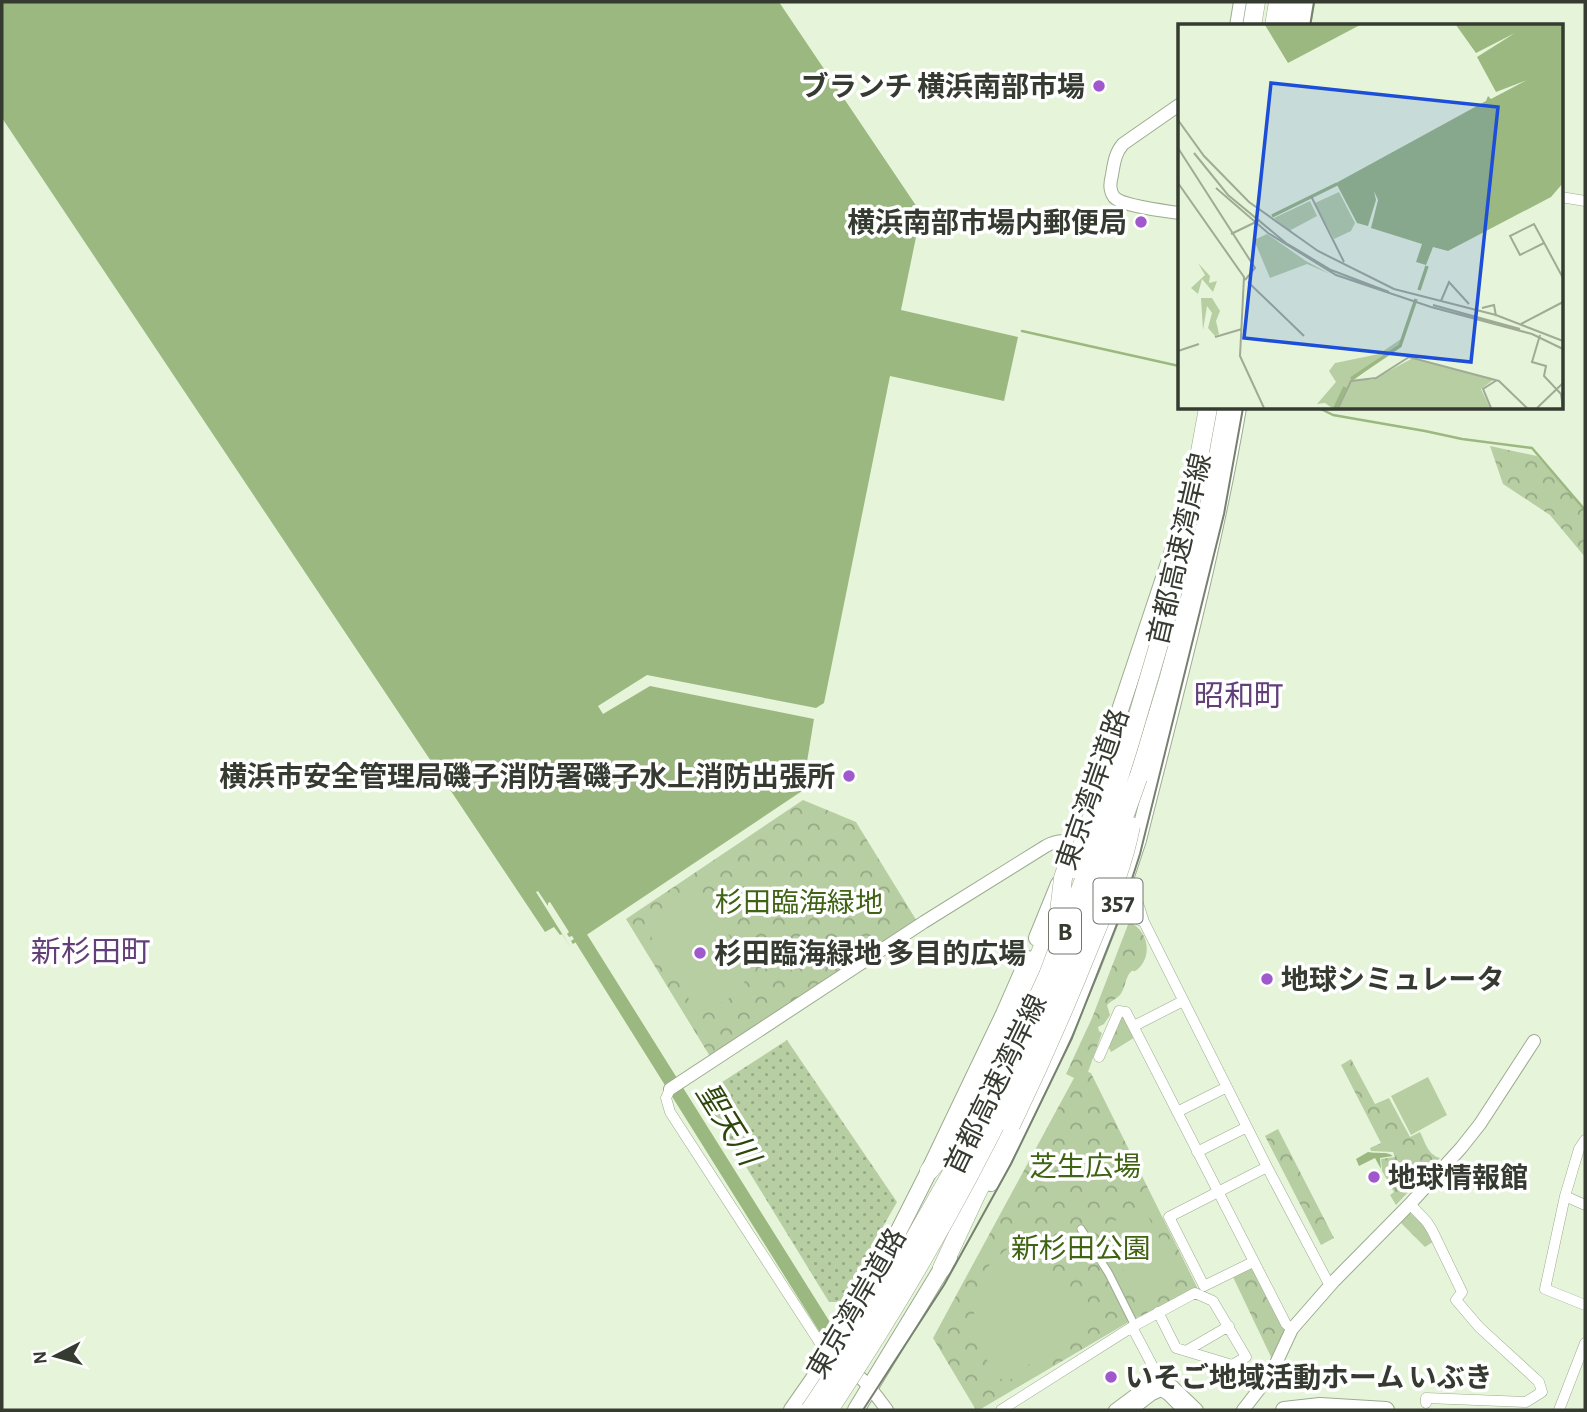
<svg xmlns="http://www.w3.org/2000/svg" width="1587" height="1412" font-family="'Alegreya Sans','Noto Sans JP',sans-serif">
<style>
.grass{fill:url(#grass-dots)}
.forest{fill:url(#forest-crowns)}
.pitch{fill:#b7cea3}
.water{fill:#9bb880}
.pier{fill:#e6f5d9}
.lines{fill:none;stroke-linecap:round;stroke-linejoin:round}
.stream{stroke:#9bb880;stroke-width:2.5}
.river{stroke:#9bb880;stroke-width:14}
.pedestrian-casing{stroke:#9cab90;stroke-width:9}
.minor-casing{stroke:#9cab90;stroke-width:11}
.tertiary-casing{stroke:#9cab90;stroke-width:14}
.trunk-casing{stroke:#9cab90;stroke-width:18}
.motorway-casing{stroke:#9cab90;stroke-width:19}
.pedestrian{stroke:#fff;stroke-width:7}
.minor{stroke:#fff;stroke-width:10}
.tertiary{stroke:#fff;stroke-width:12}
.trunk{stroke:#fff;stroke-width:16}
.motorway{stroke:#fff;stroke-width:18}
.tram{stroke:#77816f;stroke-width:2}
.motorway-bridge-casing{stroke:#9cab90;stroke-width:19;stroke-linecap:butt}
.motorway-bridge{stroke:#fff;stroke-width:18}
.poi-dot{fill:#a059cc;stroke:#fff;stroke-width:2.5}
.labels{text-anchor:middle;stroke-width:7;stroke-linejoin:round;paint-order:stroke}
.shield{fill:#fff;stroke:#72766e;stroke-width:2}
.shield-label{font-size:26px;font-weight:bold;fill:#353b30}
.poi-label{font-size:28px;font-weight:bold;fill:#353b30;stroke:#fff;text-anchor:start}
.street-label{font-size:28px;fill:#353b30;stroke:#fff}
.park-label{font-size:28px;fill:#406314;stroke:#fff}
.neighbourhood-label{font-size:30px;fill:#623f79;stroke:#fff}
.water-label{font-size:30px;font-style:italic;fill:#2d470b;stroke:#fff}
.inset-river{fill:none;stroke:#9bb880;stroke-width:3.5}
.inset-road{fill:none;stroke:#9fab95;stroke-width:2}
.view{fill:#1d4ed8;fill-opacity:0.15;stroke:#1d4ed8;stroke-width:3.5}
.inset-edge{fill:none;stroke:#353b30;stroke-width:3.5}
</style>
<defs>
<pattern id="grass-dots" width="8" height="8" patternUnits="userSpaceOnUse" patternTransform="scale(1.75)"><rect width="8" height="8" fill="#b7cea3"/><path d="M2 2h.1M6 6h.1" fill="none" stroke="#96a885" stroke-width="1.8" stroke-linecap="round"/></pattern>
<pattern id="forest-crowns" width="20" height="18" patternUnits="userSpaceOnUse" patternTransform="scale(1.75)"><rect width="20" height="18" fill="#b7cea3"/><path d="M2 6a3 3 0 1 1 6 0M12 15a3 3 0 1 1 6 0" fill="none" stroke="#96a885"/></pattern>
</defs>
<rect width="100%" height="100%" fill="#e6f5d9"/>
<path class="grass" d="M787,1040L897,1202L840,1302H829L702,1095Z"/>
<path class="forest" d="M1490,446L1537,456L1585,509V557L1550,515L1503,484Z
M803,800L856,822L918,923L711,1058L626,919Z
M1129,922C1147,929 1153,954 1139,968C1132,975 1135,967 1129,974C1125,980 1125,989 1120,995C1116,999 1111,1001 1107,1005L1110,1015L1104,1024L1098,1027L1099,1031L1102,1033L1088,1072L1091,1073L1198,1289L1132,1320L979,1410H976L933,1338L1074,1078L1066,1074L1092,1018Z
M1118,1015H1127L1137,1036L1111,1052L1107,1044Z
M1351,1059L1375,1104L1389,1098L1410,1137L1420,1132C1425,1142 1428,1155 1440,1158L1396,1205L1390,1195L1394,1192L1382,1171L1381,1159L1395,1157L1393,1152L1371,1151L1370,1148L1381,1143L1341,1065Z
M1278,1129L1334,1238L1321,1245L1265,1136Z
M1410,1213L1425,1226L1434,1241L1425,1247L1401,1223Z
M1253,1265L1286,1330L1272,1359L1233,1277Z"/>
<path class="pitch" d="M683,896L701,898L708,902L746,962C754,984 725,1008 704,1006C698,1006 694,1003 689,999L654,945C642,915 662,910 683,896Z
M1428,1077L1447,1115L1411,1135L1391,1096Z
M1143,1206L1180,1279L1139,1300L1101,1228Z
M1021,1238L1088,1316L1005,1384L984,1356L973,1325L976,1292L991,1262Z"/>
<path class="water" d="M2,2H779L921,213L901,310L1018,337L1004,401L890,376L824,703L816,708L647,675L598,706L603,714L650,686L814,719L805,774L776,768L774,772L804,779L802,791L570,946L562,934L560,935L554,927L545,932L2,118Z
M1368,1152C1376,1154 1387,1151 1393,1156L1380,1158L1381,1169L1375,1158L1359,1166L1356,1159Z"/>
<path class="pier" d="M538,891L548,906V903L550,902L569,932L567,934L569,937L572,936L574,939L571,941L574,946L571,948L536,892Z"/>
<g class="lines">
<path class="stream" d="M1022,331L1179,366
M1319,408L1333,415L1425,431L1462,439L1532,448L1585,510"/>
<path class="river" d="M581,938L831,1337"/>
<g class="pedestrian-casing">
<path id="pedestrian" d="M1081,1229L1109,1274L1135,1326"/>
</g>
<g class="minor-casing">
<path id="minor" d="M1561,197L1585,201
M1126,877L1133,888L1144,922L1162,958L1267,1167L1330,1286
M1113,917H1133L1144,922
M1134,1026L1183,1001
M1099,1057L1119,1011L1126,1012L1286,1324L1292,1329
M670,1089L666,1098L670,1112L829,1357
M1177,1112L1227,1087
M1585,1140L1579,1149L1565,1196L1545,1289L1585,1305
M1197,1152L1247,1127
M1565,1196L1585,1205
M1410,1204L1427,1222L1432,1230L1462,1292L1456,1300L1479,1327L1539,1382L1542,1392L1526,1402L1426,1398V1403
M1253,1262L1204,1286L1169,1217L1267,1167
M1158,1312L1176,1348L1186,1351
M1132,1327L1195,1293L1213,1301L1246,1357L1232,1365L1186,1351L1229,1326
M1001,1410L1132,1327L1160,1380V1385
M1559,1410L1585,1343"/>
</g>
<g class="tertiary-casing">
<path id="tertiary" d="M1236,26L1240,2
M1179,105L1123,144C1115,153 1114,163 1112,175C1110,183 1109,190 1114,197C1122,206 1166,211 1179,213
M670,1089L924,922L1046,846C1062,837 1074,842 1088,851
M848,1368C865,1379 875,1394 887,1410
M1115,1410L1146,1387L1160,1380L1172,1386L1197,1410
M1131,1410L1152,1394L1161,1390L1168,1394L1184,1410
M1243,1410L1271,1374L1292,1329L1334,1281L1410,1204L1461,1148L1480,1124L1534,1041"/>
</g>
<g class="trunk-casing">
<path id="trunk" d="M1302,26L1306,2
M1102,764L1179,533
M1037,938L1059,884
M991,1183C1049,1073 1100,959 1138,840C1174,697 1213,554 1238,408
M792,1410L829,1357L883,1262L929,1171L1004,1014L1028,959
M856,1410L949,1257
M1284,1410L1320,1406L1386,1410"/>
</g>
<g class="motorway-casing">
<path id="motorway" d="M1252,26L1256,2
M1274,26L1278,2
M1292,26L1296,2
M1138,778C1148,746 1158,713 1168,681C1192,591 1208,499 1222,408
M929,1171L950,1147L959,1133L1002,1043L1063,899
M942,1268L976,1195L1011,1125"/>
</g>
<use href="#pedestrian" class="pedestrian"/>
<use href="#minor" class="minor"/>
<use href="#tertiary" class="tertiary"/>
<use href="#trunk" class="trunk"/>
<use href="#motorway" class="motorway"/>
<path class="tram" d="M1310,26L1314,2
M863,1410L944,1285L1011,1164L1072,1038L1119,919L1140,854L1224,514L1243,408"/>
<g class="motorway-bridge-casing">
<path id="motorway-bridge" d="M1074,869L1115,750
M1059,912L1063,878L1071,854
M1011,1125C1039,1067 1065,1008 1089,948C1105,909 1123,868 1131,826
M810,1410L858,1338L955,1167L1003,1073L1048,975L1100,837L1128,749L1164,627L1180,561L1208,408
M829,1410C899,1304 964,1193 1018,1078C1064,981 1102,880 1138,778"/>
</g>
<use href="#motorway-bridge" class="motorway-bridge"/>
</g>
<g class="poi-dot">
<circle cx="1099" cy="86" r="7"/>
<circle cx="1141" cy="222" r="7"/>
<circle cx="849" cy="776" r="7"/>
<circle cx="700" cy="953" r="7"/>
<circle cx="1267" cy="979" r="7"/>
<circle cx="1374" cy="1177" r="7"/>
<circle cx="1111" cy="1377" r="7"/>
</g>
<g class="labels">
<g class="shield">
<rect x="1093.5" y="878.5" width="49" height="45" rx="5"/>
<rect x="1049" y="908.5" width="32" height="45" rx="5"/>
</g>
<g class="shield-label">
<text x="1118" y="910">357</text>
<text x="1065" y="940">B</text>
</g>
<g class="poi-label">
<text x="1085" y="96" text-anchor="end">ブランチ 横浜南部市場</text>
<text x="1127" y="232" text-anchor="end">横浜南部市場内郵便局</text>
<text x="835" y="786" text-anchor="end">横浜市安全管理局磯子消防署磯子水上消防出張所</text>
<text x="714" y="963">杉田臨海緑地 多目的広場</text>
<text x="1281" y="989">地球シミュレータ</text>
<text x="1388" y="1187">地球情報館</text>
<text x="1125" y="1387">いそご地域活動ホーム いぶき</text>
</g>
<g class="street-label">
<text transform="translate(1179 549) rotate(-77)" y="10">首都高速湾岸線</text>
<text transform="translate(1092 789) rotate(-71)" y="10">東京湾岸道路</text>
<text transform="translate(995 1084) rotate(-64)" y="10">首都高速湾岸線</text>
<text transform="translate(856 1303) rotate(-60)" y="10">東京湾岸道路</text>
</g>
<g class="park-label">
<text x="799" y="912">杉田臨海緑地</text>
<text x="1085" y="1176">芝生広場</text>
<text x="1081" y="1258">新杉田公園</text>
</g>
<g class="neighbourhood-label">
<text x="1239" y="706">昭和町</text>
<text x="91" y="962">新杉田町</text>
</g>
<g class="water-label">
<text transform="translate(728 1124) rotate(58)" y="10">聖天川</text>
</g>
</g>
<g transform="translate(1178 24)">
<rect width="385" height="385" fill="#e6f5d9"/>
<path d="M132,177L139,192L111,207L96,194Z" fill="#b7cea3"/>
<path d="M161,168L177,199L173,207L156,215L137,179ZM89,210L128,237L152,250L129,240L92,254L76,216ZM20,239L32,252L31,259L39,257L35,268L24,255L20,270L13,264L27,251ZM23,274H34L42,287L38,297L41,310L37,312L30,304L34,289L29,282L25,306ZM223,315L220,322L176,356H194L235,334L315,356L303,365L312,384H154L147,379L139,380L158,358L151,347L157,339L201,330Z" fill="#b7cea3"/>
<path d="M83 225a9 9 0 1 1 18 0a9 9 0 1 1-18 0Z" fill="#b7cea3"/>
<path d="M87,1H182L110,39ZM278,1H385V159L373,173L270,227L255,223L248,241L238,238L244,220L193,204L200,176L196,167L198,176L190,202L179,199L158,159L308,77L310,72L313,75L349,56L318,68L299,33L337,9L298,29Z" fill="#9bb880"/>
<path class="inset-river" d="M94,192L159,160M241,266L249,242M173,355L222,322L238,275M157,384L167,363"/>
<path class="inset-road" d="M0,96L26,132L71,178L140,227L216,265L318,291L385,317M0,124L77,244L67,256M16,129L50,171L108,219L153,246L211,268M0,159L66,253L62,332L86,384M38,164L90,209L158,251L253,283L354,310L385,325M133,172L166,238M53,210L82,196M366,219L342,231L332,212L356,200L385,254M70,258L126,312M263,277L271,258L291,280M255,281L342,305M304,284L316,281L318,292M343,300L385,278M362,311L354,338L368,342L366,352L383,370L385,384M37,313L64,305M0,327L21,320M160,384L173,357L198,354L231,333L321,357L349,384M313,384L305,365L319,356M359,384L385,359"/>
<path class="view" d="M93,59L320,83L293,338L66,314Z"/>
<rect width="385" height="385" class="inset-edge"/>
</g>
<rect width="1587" height="1412" fill="none" stroke="#353b30" stroke-width="7"/>
<g transform="translate(56 1356) rotate(264)" stroke="#ffffff" stroke-width="5" paint-order="stroke">
<path d="M0-5L12 26L0 18L-12 26Z" fill="#353b30"/>
<text y="-10" font-size="19" font-weight="bold" text-anchor="middle" fill="#353b30">N</text>
</g>
</svg>
